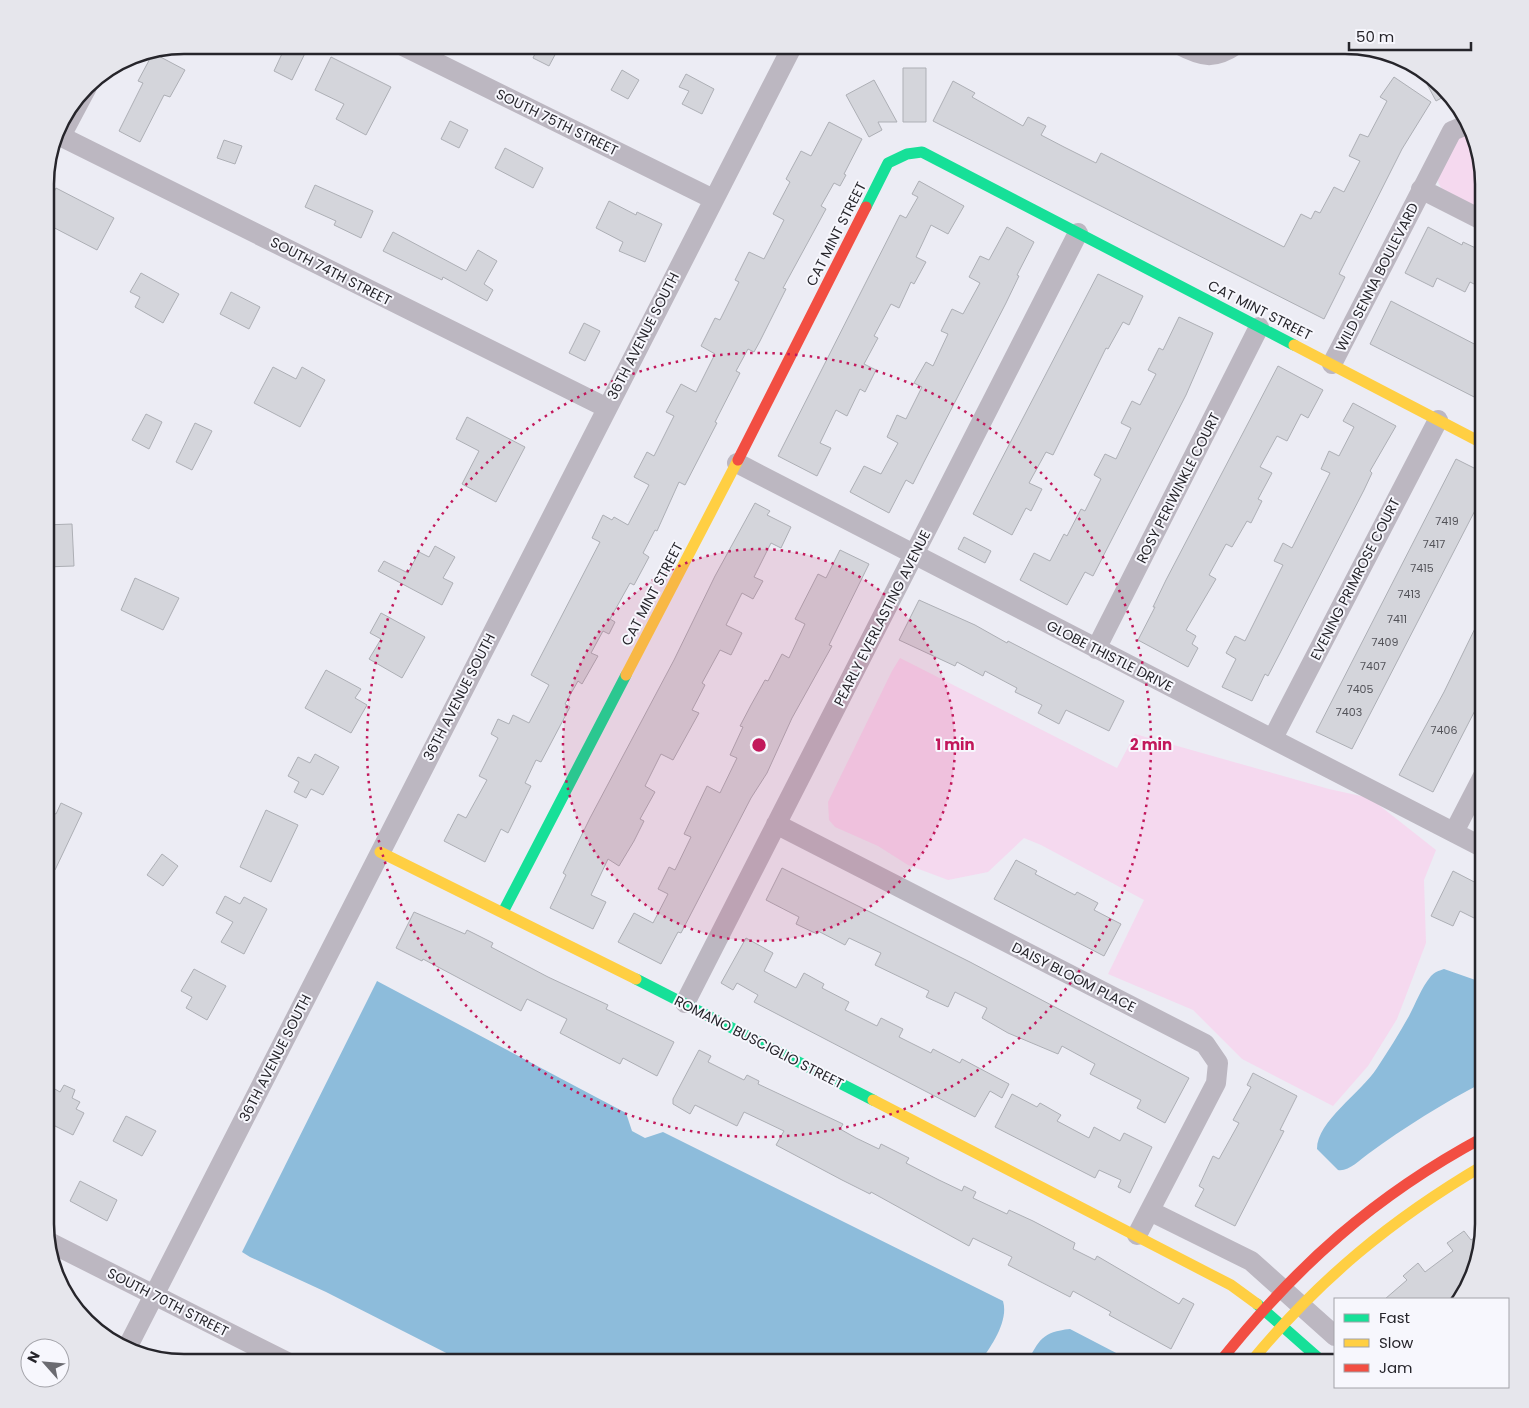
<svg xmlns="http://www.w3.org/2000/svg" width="1529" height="1408" font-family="Poppins,sans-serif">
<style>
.green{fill:#f5d9ef}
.water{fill:#8dbcdb}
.building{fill:#d4d5db;stroke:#adafb5}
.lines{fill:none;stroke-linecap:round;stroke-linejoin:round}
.street{stroke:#bcb7c1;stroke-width:20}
.fast{stroke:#16e098;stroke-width:11}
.slow{stroke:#ffcf43;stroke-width:11}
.jam{stroke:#f24e42;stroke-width:11}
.ring{fill:none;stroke:#c2185b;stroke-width:2.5;stroke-dasharray:2.5 5}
.labels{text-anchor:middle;stroke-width:4;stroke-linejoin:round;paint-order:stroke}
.number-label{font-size:11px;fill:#525258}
.street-label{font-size:14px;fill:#26252b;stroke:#f7f7fd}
.rim{fill:none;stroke:#26252b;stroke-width:2.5}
.centre{fill:#c2185b;stroke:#f7f7fd;stroke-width:2.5}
.ring-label{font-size:15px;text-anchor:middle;font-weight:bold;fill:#c2185b;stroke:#f7f7fd;stroke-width:4;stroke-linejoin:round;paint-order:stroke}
</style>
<rect width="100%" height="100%" fill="#ececf4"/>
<path class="green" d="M1473,130L1484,175V213C1470,206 1434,195 1438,175C1440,163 1451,148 1457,137Z
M900,658L1117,768L1135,734L1329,789L1370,798L1436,850L1424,880L1426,943L1397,1019L1368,1066L1333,1106L1242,1059L1193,1010L1108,974L1144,900L1041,845L1024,838L988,872L948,880L908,865L878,846L835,827L829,820L828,802L892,671Z"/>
<path class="water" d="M1444,969L1484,983V1082C1443,1103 1405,1127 1368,1154C1360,1160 1348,1172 1338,1170L1317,1149C1317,1121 1361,1093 1377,1068C1388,1051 1399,1034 1409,1016C1416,1003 1421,988 1431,976C1435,972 1438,971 1444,969Z
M377,981L626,1113L632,1131L645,1138L663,1132L1003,1301C1009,1321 991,1347 979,1363H466L326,1292L250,1257L242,1252Z
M1070,1329L1120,1355L1128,1363H1027C1039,1340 1042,1332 1070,1329Z"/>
<path class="building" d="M286,45H309L292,80L274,71Z
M539,45H545L557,51L549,66L533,58Z
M153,53L185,70L170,97L164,95L140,142L119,131L143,83L138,81Z
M331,57L391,87L366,135L336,119L344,104L315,90Z
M903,68H926V122H903Z
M1419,69L1444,86L1449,94L1436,101Z
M622,70L639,80L628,99L611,90Z
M686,74L714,89L702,114L682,104L689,91L679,87Z
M1394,77L1431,102L1402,149L1339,274L1345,277L1324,319L933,121L953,81L975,93L972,97L1023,126L1028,117L1046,126L1041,135L1064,147L1096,163L1101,153L1284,247L1301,214L1311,219L1315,211L1320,213L1334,187L1344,192L1360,161L1349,156L1360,134L1368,137L1387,101L1380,97Z
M874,80L897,122H878L882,130L869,137L846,95Z
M450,121L468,130L459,148L441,139Z
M829,122L862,139L844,174L846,175L840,186L834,183L821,206L826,209L783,288L786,289L760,341L754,352L748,349L736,371L740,373L715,422L717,423L685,485L679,482L657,531L655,530L643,553L649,557L634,585L630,583L610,619L615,622L609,634L603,631L591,653L598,656L582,684L578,681L565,704L570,707L541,762L536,760L525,783L531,786L508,833L501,829L485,862L444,841L458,814L466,818L487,780L479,776L498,738L491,734L498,719L509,724L513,715L529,723L549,685L531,675L600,542L592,538L603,515L612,520L614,517L628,525L649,485L634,477L647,452L654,456L674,416L666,412L681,384L696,392L715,354L701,346L715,318L720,320L739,282L735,280L749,252L764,259L784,220L773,214L790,182L786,179L801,151L811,156Z
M224,140L242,146L235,164L217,158Z
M505,148L543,168L533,188L495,168Z
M919,181L964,206L948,234L931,225L916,257L926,262L914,284L911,282L899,308L891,304L874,336L878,338L864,364L876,370L865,392L860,389L847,416L836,410L820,443L831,448L817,476L778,456L900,215L906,218L918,197L912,194Z
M315,185L373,211L361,238L334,225L336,221L305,207Z
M56,188L114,218L97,250L45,223V209Z
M609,201L636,215L637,212L662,224L645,262L619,251L623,242L596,228Z
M1007,227L1034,242L1017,275L1019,276L1006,303L924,462L913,484L906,480L889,513L850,492L864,466L881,474L898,443L887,437L897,415L906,419L922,387L914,383L926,362L933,366L948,334L941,331L952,309L963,314L980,283L969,277L980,256L989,260Z
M1428,227L1462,245L1463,242L1484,252V289L1470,282L1465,292L1437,278L1433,287L1405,273Z
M393,232L466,271L478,250L497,261L484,284L493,290L487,301L443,277L442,280L383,251Z
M141,273L179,294L163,323L135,307L140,297L130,292Z
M1098,274L1143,296L1129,325L1123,322L1108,349L1106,348L1053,455L1046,452L1029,483L1042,489L1031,511L1026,508L1012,535L973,514Z
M231,292L260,307L249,329L220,314Z
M1391,301L1484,349V402L1370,344Z
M1179,317L1213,333L1186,395L1093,576L1085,572L1067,605L1020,580L1034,553L1050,561L1064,534L1067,536L1081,509L1085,511L1101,479L1094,475L1105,454L1116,459L1131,428L1121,423L1132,401L1140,405L1156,374L1148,370L1159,348L1163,350Z
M584,323L600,331L585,361L569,353Z
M1278,366L1323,390L1308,418L1301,414L1287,441L1277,436L1260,467L1272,473L1258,499L1262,501L1251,523L1247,521L1232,547L1226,544L1209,575L1216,579L1186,630L1196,636L1192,644L1198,648L1188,667L1138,640L1155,607H1153L1166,580Z
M273,367L296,379L302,367L325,380L300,427L254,403Z
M1353,403L1396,426L1370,471L1372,473L1364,490L1280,653L1268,676L1265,674L1252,701L1222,687L1236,659L1226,653L1235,636L1245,641L1283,565L1274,561L1283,543L1292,548L1330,473L1321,469L1329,451L1339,456L1354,427L1343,421Z
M146,414L162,422L149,449L132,440Z
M467,417L525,447L496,502L462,484L479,451L456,439Z
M195,423L212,431L192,470L176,462Z
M1456,459L1484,473V493L1352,749L1316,732Z
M755,503L770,511L767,515L791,527L781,548L771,543L754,577L763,581L753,599L742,593L726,625L742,633L731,655L720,650L702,683L705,685L692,710L699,713L673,760L661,754L645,786L655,792L640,819L644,821L634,841L619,866L608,859L591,895L606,902L593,929L550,908L566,875L563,873L590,818L674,660L715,576Z
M72,524L74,566L45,567V525Z
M964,537L991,551L985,563L958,549Z
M435,546L455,557L443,578L453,583L442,605L378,571L384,561L408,573L419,552L429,557Z
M840,550L869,564L829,645L832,646L792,718L767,773L751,798L681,933L678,932L661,964L618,942L634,913L653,923L668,894L658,889L669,867L675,870L691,837L684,834L707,786L720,793L737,758L730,755L743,727L740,726L751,705L765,680L768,681L782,654L789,658L805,624L795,619L818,574L826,578Z
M135,578L179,598L163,630L121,610Z
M919,600L975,625L1007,643L1008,641L1124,701L1109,731L1066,710L1059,724L1038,713L1042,705L1015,692L1017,688L985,671L983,676L957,662L955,666L899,640Z
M1484,610V693L1433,792L1399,775L1444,692Z
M381,613L425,637L402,678L369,659L381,639L370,633Z
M326,670L361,689L355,698L367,705L351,733L305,708Z
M315,754L339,767L323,795L311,789L306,798L294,792L299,782L288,776L298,757L310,763Z
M61,803L82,813L55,870L45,865V810L56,814Z
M266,810L298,825L271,882L240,867Z
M162,854L178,866L163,886L147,875Z
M1016,860L1037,871L1035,874L1075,895L1077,892L1098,903L1094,910L1121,924L1104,956L994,899Z
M782,868L970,962L1189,1078L1165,1123L1137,1108L1141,1100L1090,1074L1095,1064L1062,1046L1058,1054L1008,1033L982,1018L987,1008L955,992L948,1007L926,997L929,991L875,965L881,953L849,938L845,945L818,931L817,934L796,924L799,917L766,900Z
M1453,871L1484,887V923L1460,911L1453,926L1431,916Z
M225,896L240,904L244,897L267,909L244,954L221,942L233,922L216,913Z
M414,912L465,934L467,930L493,943L491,947L548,977L608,1005L606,1009L674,1042L657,1076L623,1058L620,1064L560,1033L567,1019L527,999L521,1011L423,959L422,961L396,948Z
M746,938L773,953L764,971L796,988L804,973L824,984L822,988L849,1002L845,1010L877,1026L881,1018L903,1029L899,1037L931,1053L933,1049L960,1063L962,1059L1009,1084L1002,1098L990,1091L975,1117L754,1002L758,995L737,983L733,990L721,983Z
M194,969L226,986L207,1020L186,1008L192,997L181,991Z
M699,1050L711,1056L708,1062L744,1080L747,1075L759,1081L758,1084L843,1124L840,1129L856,1138L879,1149L881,1144L909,1158L906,1163L939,1180L962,1191L964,1186L976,1192L973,1198L1007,1214L1009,1210L1033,1221L1075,1243L1073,1249L1095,1260L1097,1256L1179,1304L1183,1298L1194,1304L1171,1349L1109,1315L1111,1312L1073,1291L1070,1297L1008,1265L1012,1257L973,1238L969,1246L871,1192L870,1194L842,1180L776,1145L784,1131L744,1112L737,1126L695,1105L690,1114L673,1104V1099Z
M1253,1073L1297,1096L1280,1130L1284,1131L1235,1226L1195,1206L1204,1189L1199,1186L1213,1156L1219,1159L1239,1123L1233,1120L1251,1087L1247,1085Z
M64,1085L75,1090L72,1098L80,1102L76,1109L84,1113L73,1135L45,1121V1104L53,1088L60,1092Z
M1012,1094L1037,1107L1040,1103L1061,1115L1057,1121L1089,1138L1094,1127L1120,1141L1124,1133L1152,1147L1130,1193L1118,1187L1121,1180L1099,1170L1095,1178L995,1127Z
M126,1116L156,1131L142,1156L113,1141Z
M80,1181L117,1200L107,1221L70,1201Z
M1464,1231L1471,1240L1482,1233L1473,1278L1467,1287L1450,1299H1385L1407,1280L1403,1276L1418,1263L1425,1272L1453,1251L1447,1243Z"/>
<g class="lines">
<path class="street" d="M401,45L713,199
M1179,45C1202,57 1214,60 1236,45
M56,134L607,408
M61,136L87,87
M1421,189L1484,221
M1332,364L1452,131L1469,124
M737,463L1484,848
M1096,649L1259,327
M1273,738L1438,420
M776,824L1205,1044L1218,1063L1216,1083L1137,1235
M1454,832L1484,774
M685,1003L1078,233
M1150,1211L1251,1261L1335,1336
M47,1241L289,1363
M126,1350L793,45"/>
<path class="fast" d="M866,207L888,163L907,154L922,152L1294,345
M503,912L626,675
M636,979L873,1100
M1257,1304L1324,1363"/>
<path class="slow" d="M1294,345L1484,444
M626,675L738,460
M380,852L636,979
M873,1100L1231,1285L1257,1304
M1250,1363C1318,1280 1392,1219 1484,1165"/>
<path class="jam" d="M738,460L866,207
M1219,1363C1296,1266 1374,1196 1484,1137"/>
</g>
<circle cx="759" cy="745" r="196" fill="#c2185b" fill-opacity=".12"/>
<g class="ring">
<circle cx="759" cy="745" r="196"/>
<circle cx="759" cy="745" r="392"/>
</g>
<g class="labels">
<g class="number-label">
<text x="1447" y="525">7419</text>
<text x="1434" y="548">7417</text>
<text x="1422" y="572">7415</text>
<text x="1409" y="598">7413</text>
<text x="1397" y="623">7411</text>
<text x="1385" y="646">7409</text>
<text x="1373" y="670">7407</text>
<text x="1360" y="693">7405</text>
<text x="1349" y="716">7403</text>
<text x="1444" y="734">7406</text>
</g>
<g class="street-label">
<text transform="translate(557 122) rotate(26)" y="5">SOUTH 75TH STREET</text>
<text transform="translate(836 234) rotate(-63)" y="5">CAT MINT STREET</text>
<text transform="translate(331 271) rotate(27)" y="5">SOUTH 74TH STREET</text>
<text transform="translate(1377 277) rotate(-63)" y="5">WILD SENNA BOULEVARD</text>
<text transform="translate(1260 310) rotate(27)" y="5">CAT MINT STREET</text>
<text transform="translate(643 336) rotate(-63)" y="5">36TH AVENUE SOUTH</text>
<text transform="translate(1178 488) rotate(-63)" y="5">ROSY PERIWINKLE COURT</text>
<text transform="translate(1355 579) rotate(-63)" y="5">EVENING PRIMROSE COURT</text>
<text transform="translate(652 594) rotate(-62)" y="5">CAT MINT STREET</text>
<text transform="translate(882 618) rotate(-63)" y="5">PEARLY EVERLASTING AVENUE</text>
<text transform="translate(1110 656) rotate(27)" y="5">GLOBE THISTLE DRIVE</text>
<text transform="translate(459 697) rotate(-63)" y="5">36TH AVENUE SOUTH</text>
<text transform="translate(1074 977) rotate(27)" y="5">DAISY BLOOM PLACE</text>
<text transform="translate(759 1042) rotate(27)" y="5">ROMANO BUSCIGLIO STREET</text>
<text transform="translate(275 1058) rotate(-63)" y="5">36TH AVENUE SOUTH</text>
<text transform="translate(168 1302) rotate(27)" y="5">SOUTH 70TH STREET</text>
</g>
</g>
<path d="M0 0H1529V1408H0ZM184 54H1345A130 130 0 0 1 1475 184V1224A130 130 0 0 1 1345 1354H184A130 130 0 0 1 54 1224V184A130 130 0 0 1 184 54Z" fill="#e6e6ec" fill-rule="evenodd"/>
<path class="rim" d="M184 54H1345A130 130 0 0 1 1475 184V1224A130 130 0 0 1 1345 1354H184A130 130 0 0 1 54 1224V184A130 130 0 0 1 184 54Z"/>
<circle cx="759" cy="745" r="8" class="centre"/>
<g class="ring-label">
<text x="955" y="750">1 min</text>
<text x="1151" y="750">2 min</text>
</g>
<rect x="1334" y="1298" width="175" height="90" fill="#f7f7fd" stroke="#a3a3a9"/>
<rect x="1344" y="1314" width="25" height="8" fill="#16e098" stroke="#a3a3a9"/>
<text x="1379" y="1323" font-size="15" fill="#26252b">Fast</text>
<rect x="1344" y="1339" width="25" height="8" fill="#ffcf43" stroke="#a3a3a9"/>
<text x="1379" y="1348" font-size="15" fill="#26252b">Slow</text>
<rect x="1344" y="1364" width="25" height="8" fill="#f24e42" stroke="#a3a3a9"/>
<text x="1379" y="1373" font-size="15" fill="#26252b">Jam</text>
<g transform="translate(45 1363) rotate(297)"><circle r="24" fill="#f7f7fd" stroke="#a3a3a9"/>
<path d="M0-4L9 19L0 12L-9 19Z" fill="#6b6b71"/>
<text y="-8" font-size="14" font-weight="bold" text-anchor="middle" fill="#26252b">N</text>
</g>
<path d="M1349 42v8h122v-8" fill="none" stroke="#26252b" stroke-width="2.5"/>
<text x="1356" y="42" font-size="15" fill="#26252b" stroke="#f7f7fd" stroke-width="4" paint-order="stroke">50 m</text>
</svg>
